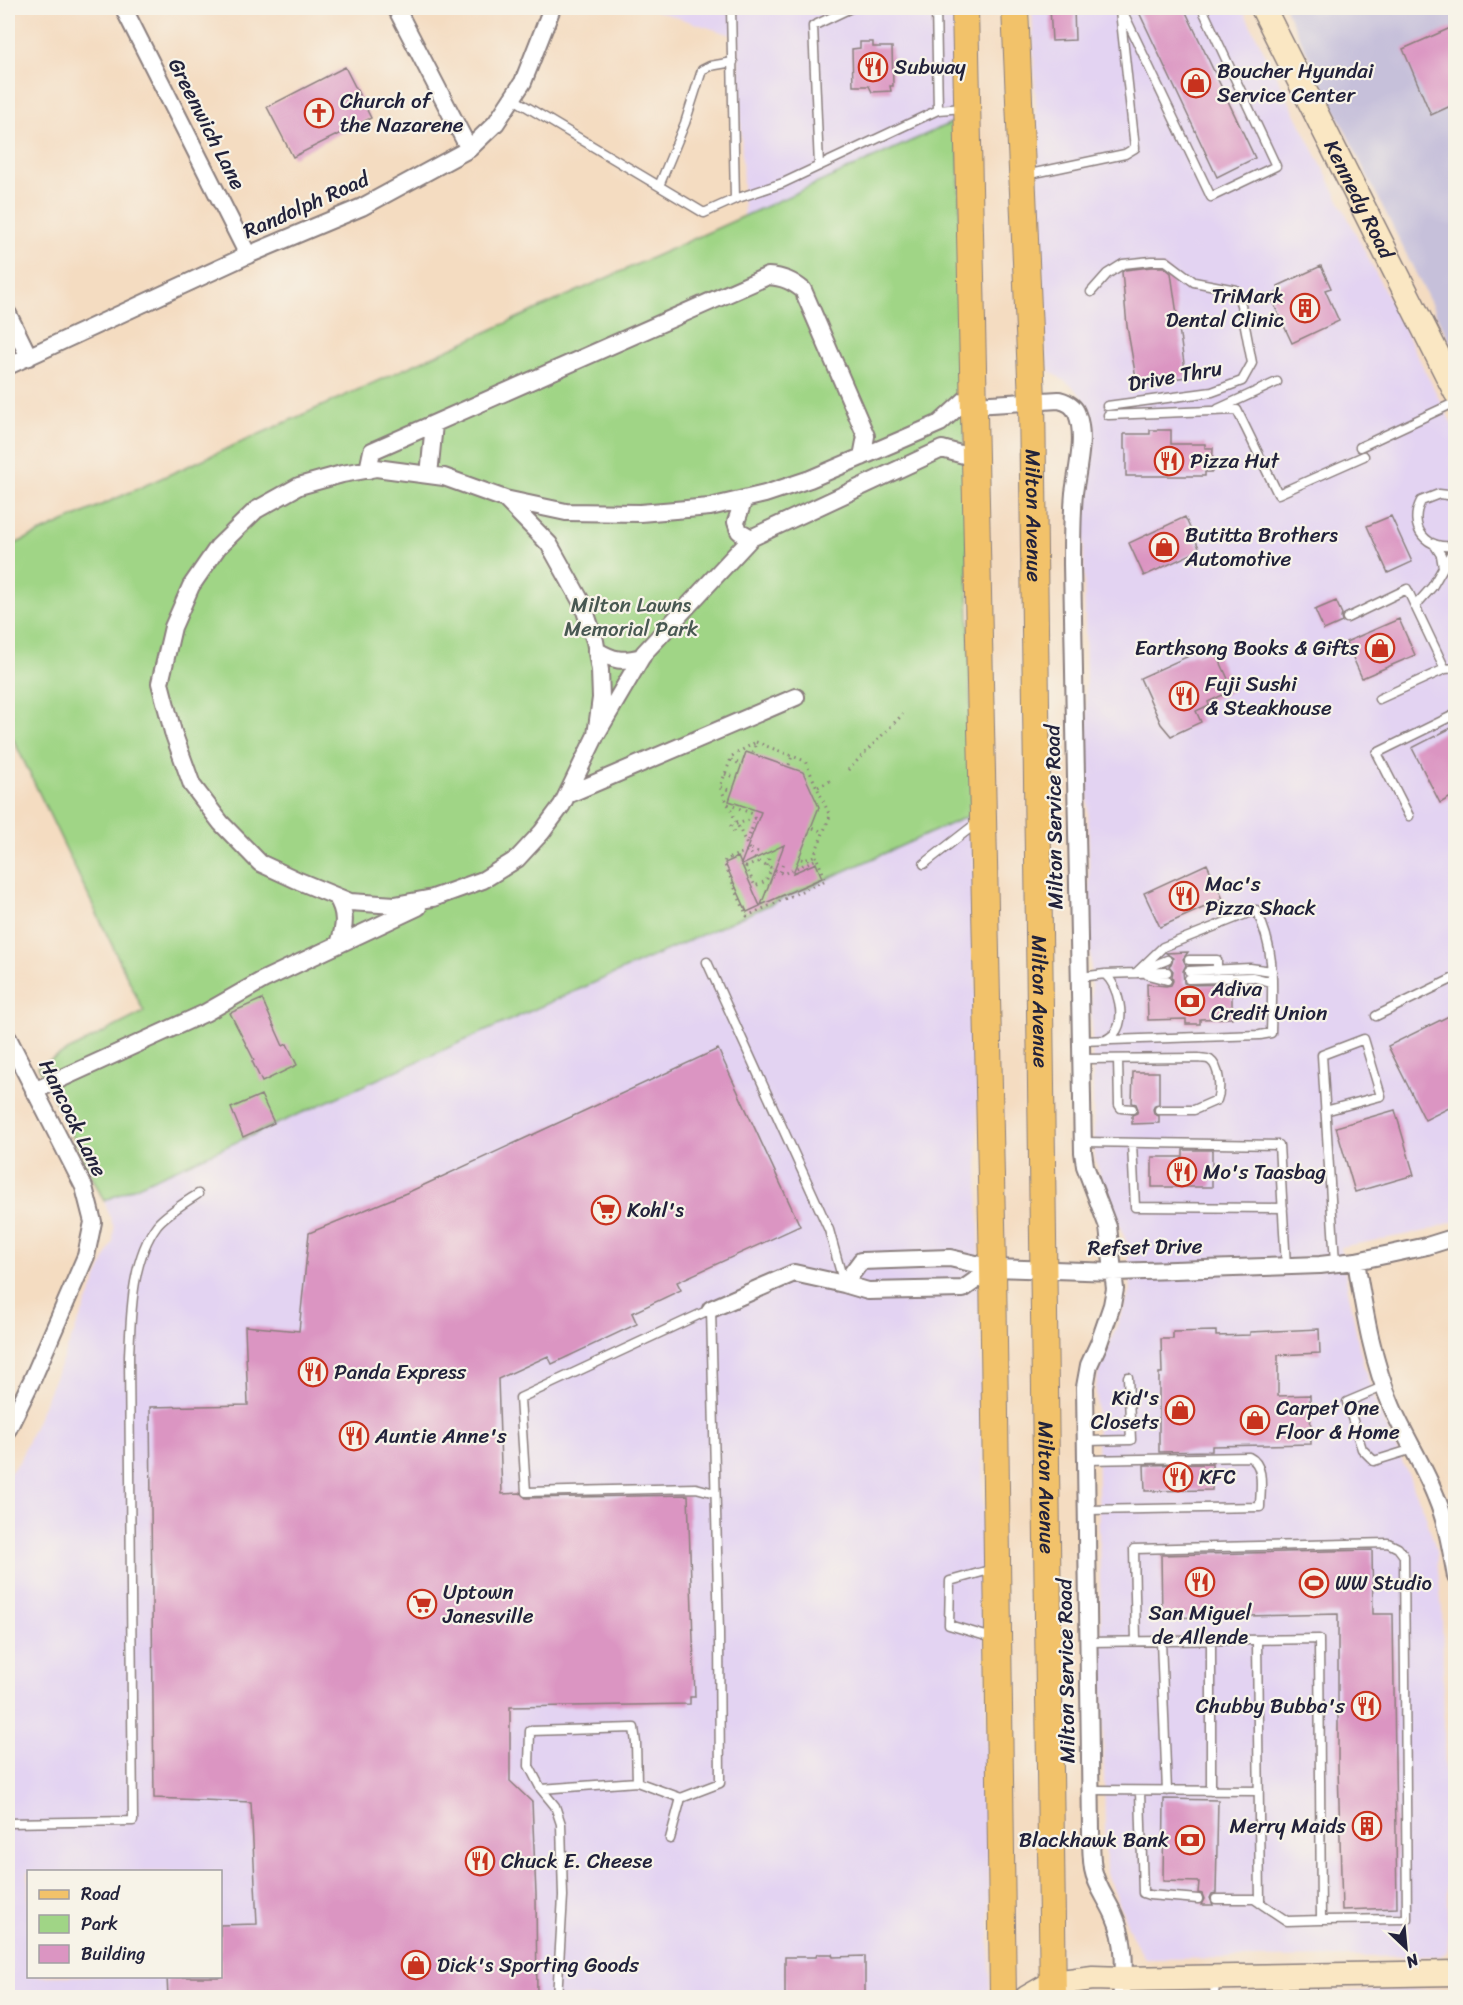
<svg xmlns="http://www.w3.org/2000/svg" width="1463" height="2005" font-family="Sriracha,sans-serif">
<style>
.built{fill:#e3d3f2;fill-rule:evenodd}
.industrial{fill:#c6c0da}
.green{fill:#a0d586;stroke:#617c60;stroke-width:1.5}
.building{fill:#db95c2}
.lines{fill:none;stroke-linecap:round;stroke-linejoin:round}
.lane-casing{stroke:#8b7f7e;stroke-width:11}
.street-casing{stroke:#8b7f7e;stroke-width:20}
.secondary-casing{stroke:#8b7f7e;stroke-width:27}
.primary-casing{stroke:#8b7f7e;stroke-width:28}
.path{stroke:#8b7f7e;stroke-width:3;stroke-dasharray:1.5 4.5;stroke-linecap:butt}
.lane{stroke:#fff;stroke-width:8}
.street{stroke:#fff;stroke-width:16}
.secondary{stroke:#fae7c3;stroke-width:24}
.primary{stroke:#f2c26a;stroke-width:26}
.labels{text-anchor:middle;stroke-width:4.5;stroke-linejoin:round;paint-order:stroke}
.poi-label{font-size:21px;fill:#22223b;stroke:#f7f3e8;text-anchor:start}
.street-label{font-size:21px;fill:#22223b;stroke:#f7f3e8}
.park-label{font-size:21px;fill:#485852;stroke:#f7f3e8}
</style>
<rect width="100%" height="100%" fill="#f7f3e8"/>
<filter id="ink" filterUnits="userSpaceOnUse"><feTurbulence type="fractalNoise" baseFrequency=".0167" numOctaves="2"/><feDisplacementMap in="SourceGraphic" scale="12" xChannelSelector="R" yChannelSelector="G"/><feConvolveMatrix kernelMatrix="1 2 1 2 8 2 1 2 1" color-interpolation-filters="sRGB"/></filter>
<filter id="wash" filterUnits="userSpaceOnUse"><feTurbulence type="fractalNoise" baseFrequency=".008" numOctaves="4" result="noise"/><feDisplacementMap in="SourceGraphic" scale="24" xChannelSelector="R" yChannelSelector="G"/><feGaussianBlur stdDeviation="1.35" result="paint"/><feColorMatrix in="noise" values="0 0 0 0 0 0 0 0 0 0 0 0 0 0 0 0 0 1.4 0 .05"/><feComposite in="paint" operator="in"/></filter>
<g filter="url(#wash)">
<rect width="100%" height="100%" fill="#f4dcc1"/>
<path class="built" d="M647,8H957L958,120L744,216L738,37Z
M1032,8H1242L1455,430V1221L1426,1231L1340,1247L1359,1346L1364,1367L1377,1405L1424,1510L1436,1549L1442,1610L1448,1944L1447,1951L1440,1956L1146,1959L1142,1954L1132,1936L1106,1871L1096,1387L1099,1370L1131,1290L1127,1243L1104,1190L1094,1155L1083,512L1093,419L1082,397L1073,387L1051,372L1047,364L1039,189Z
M973,814L990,1988L984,1997L8,1998V1475L19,1462L113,1241L114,1228L104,1201ZM28,1872H220V1976H28Z
M1456,1989L1455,1998H1142L1156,1996Z"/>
<path class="industrial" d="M1285,8H1455V352L1363,167Z"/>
<path class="green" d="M958,120L973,814L104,1201L38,1066L144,1012L8,728V547Z"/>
<g id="blocks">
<path class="building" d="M1050,8H1074L1075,40L1052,41Z
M1137,8H1184L1255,158L1217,177Z
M1455,26V104L1431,115L1403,49Z
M860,42H873V47H892L893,86H890L891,91L872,92L869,86H853L852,49L860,48Z
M345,67L371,118L293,157L267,107Z
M1321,266L1331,288L1325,290L1339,321L1292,343L1270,296L1280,291L1278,286Z
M1151,267H1164L1171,273L1186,377L1137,384L1127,326L1122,272L1125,270Z
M1150,430H1171V444H1205V448H1213L1212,472H1205V476H1126V449H1124V434H1150Z
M1391,516L1412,562L1388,573L1367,526Z
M1185,517L1200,550L1144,576L1129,543Z
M1336,601L1342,614L1341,618L1342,622L1324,630L1315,610Z
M1399,619L1415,655L1362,678L1346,642Z
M1214,648L1233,690L1208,702L1209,705L1196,711L1201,722L1171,736L1161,724L1140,678L1193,654L1198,655Z
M1455,726V795L1440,803L1412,748Z
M746,752L803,772L819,807L793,873L816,863L822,878L761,905L784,845L742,865L760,906L747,912L725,863L738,857L741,864L761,812L729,801Z
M1207,864L1223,899L1160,927L1144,893Z
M1188,952L1183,959L1186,965L1183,971L1184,983L1189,985L1232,984V1018L1200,1019V1024H1186V1019L1148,1020L1147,984L1166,986L1171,985L1173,981L1172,976L1173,971L1169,966L1172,963L1173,958L1166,953Z
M262,999L283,1046L287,1044L297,1065L262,1082L252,1061L254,1060L230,1013Z
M1455,1013V1105L1425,1120L1388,1046Z
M718,1049L800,1226L677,1282L681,1290L632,1313L637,1324L552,1364L548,1356L498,1379L502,1494L520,1493L526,1498L688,1495L695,1697H690V1704L510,1707V1781L532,1802L536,1894L537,1998H168L167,1977H220V1925L257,1924L251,1802L154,1798L150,1407L248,1405L245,1326L299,1331L309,1233L411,1191Z
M1133,1072H1159V1104L1155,1105L1153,1109L1154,1114L1159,1116V1123L1132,1124V1115L1137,1113L1138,1109L1136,1104L1132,1103Z
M261,1095L274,1123L243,1137L231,1108Z
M1395,1110L1414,1175L1355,1192L1336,1127Z
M1183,1150H1212V1187H1152V1157H1183Z
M1319,1329L1320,1353L1278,1355V1396L1310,1395L1311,1444L1212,1446V1451L1159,1452V1373H1162L1161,1339H1173V1332L1216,1331V1336L1250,1335V1332Z
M1212,1464V1490L1145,1491L1144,1465Z
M1372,1550L1373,1614H1393L1397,1908L1342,1910L1338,1767V1614L1162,1618L1161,1555Z
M1164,1799L1218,1800L1216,1893L1212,1894L1210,1898L1213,1905H1201L1204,1899L1202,1894L1198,1893L1199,1882L1163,1881Z
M817,1954H832L833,1957L865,1956V1998H785V1957H816Z"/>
</g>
</g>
<g filter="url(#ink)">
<use href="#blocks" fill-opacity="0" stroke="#8b7f7e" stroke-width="1.5"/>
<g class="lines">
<g class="lane-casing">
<path id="lane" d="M936,8L938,110L964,108
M1121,8L1211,197L1276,166L1202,8
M512,98L704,213L735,199L731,8
M819,166L813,26L851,8
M1025,175L1125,154L1135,148L1120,11
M659,186L685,123L702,70L710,66L733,62
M735,199L783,183L938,110
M1091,292L1107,274L1123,264L1151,261H1166L1194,282L1236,290L1241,305L1252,363L1242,381L1212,392L1107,406
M1218,409L1277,382
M1108,415L1237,410L1278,494L1364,456
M1360,447L1456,402
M1456,496L1439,494L1421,501C1407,527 1427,552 1456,545
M1434,544L1441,555L1443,567
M1415,606L1432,587L1456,545
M1347,618L1407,589L1445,669
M1379,699L1445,669L1456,668
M1409,816L1377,753L1456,714
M924,864L978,822
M1189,960H1217V970
M707,962L829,1230L844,1284
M1142,970L1167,960
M1189,971L1250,968L1272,971
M1105,974C1118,986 1127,1019 1114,1034C1112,1036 1109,1038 1106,1040
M1148,975L1167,980
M1080,977L1105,974L1167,972
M1189,979L1252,977L1272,982
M1376,1016L1456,977
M1081,1041L1260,1035L1271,1033C1272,988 1277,952 1256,910L1163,947L1136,973
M1081,1059L1199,1058C1203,1059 1206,1058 1210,1060C1220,1067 1221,1090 1217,1100L1194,1110H1159
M1118,1059L1119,1105L1121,1108L1132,1109
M1325,1111L1381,1096L1364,1039L1322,1055C1326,1124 1331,1194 1335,1263
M1083,1142L1279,1145L1286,1266
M1132,1143L1135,1207L1283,1208
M1385,1386L1347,1402L1362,1449L1374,1461L1413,1449
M1086,1441L1131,1440L1128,1377
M1086,1460L1249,1457C1266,1465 1260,1491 1260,1507L1087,1510
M993,1569L950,1581L949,1625L996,1639
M1257,1640L1260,1903
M1161,1641L1167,1791
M1088,1642L1319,1639L1321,1920L1407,1919L1404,1556L1398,1548L1388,1543L1134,1549L1136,1641
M541,1789L637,1782L681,1798
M1090,1790L1259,1791
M1140,1791L1143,1893L1149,1895L1198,1899
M1211,1791V1640
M8,1823L133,1821L129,1356C131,1315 131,1260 157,1225C166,1214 186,1202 198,1194
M670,1839L681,1798L720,1783L719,1633L711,1309L520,1398L526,1492L696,1488L715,1493
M1216,1899H1254L1287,1921L1321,1920
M557,1998L563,1896L561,1824L555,1806L541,1789L529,1766L530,1731L634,1728L636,1743L637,1782
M1214,1998L1215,1980"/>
</g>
<g class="street-casing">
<path id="street" d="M396,8L469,149
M126,13L248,255
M8,314L29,357
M8,366L248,255L362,207L469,149L496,123L523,82L552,8
M974,405L1059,400C1067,402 1074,405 1077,414C1086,436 1077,470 1074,493C1072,517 1072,541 1072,564L1083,1152L1085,1166L1108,1227L1115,1289L1112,1305L1099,1343L1089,1365L1085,1387L1091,1831C1091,1843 1091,1857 1093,1869C1096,1886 1107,1899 1114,1915C1126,1941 1125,1970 1121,1998
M368,470L372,451L768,276C783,277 792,281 803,290L866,436L862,457
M429,475L434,424
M505,499L566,512L640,513L710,507L765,494L810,479L901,440L940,423L974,392
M744,499L736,522L739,531L751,538
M596,650C614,661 622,662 642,657
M596,735L601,698L600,670L595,641L583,605L549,544L505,499L444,477L376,468L342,474L299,486L256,510L218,547L191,586L173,627L160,683L173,732L192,785L221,823L260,863L299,881L350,902L395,905L433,898L483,880L517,859L542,832L562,805L596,735L644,653L751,538L942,449L975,458
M567,795L796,697
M336,896C347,913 345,926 339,944
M8,1038L84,1187L93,1222L86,1256L33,1378L8,1429
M34,1091L205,1013L263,980L418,907
M1356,1261C1364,1309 1372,1361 1392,1407C1405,1437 1424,1466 1436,1497C1447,1523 1451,1549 1456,1577
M844,1284L861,1261L950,1258L993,1268L1114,1272L1320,1265L1356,1261L1390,1254L1427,1246L1456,1237
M711,1309L794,1273L844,1284L868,1291L963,1289L993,1268"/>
</g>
<g class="secondary-casing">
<g id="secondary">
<path id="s1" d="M1263,8L1456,392"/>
<path d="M1027,1998L1053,1983L1093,1978L1124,1979L1456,1973"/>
</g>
</g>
<g class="primary-casing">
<g id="primary">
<path d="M965,8L993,1268L1003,1998"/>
<path id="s2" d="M1015,8L1032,400L1053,1998"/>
</g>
</g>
<path class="path" d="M756,742L805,761L830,816L815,853L817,859L783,874L753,858L720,787L732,756Z
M753,753L756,742
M731,760L740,764
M789,765L792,756
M848,770L903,714
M725,774L734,777
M721,787L731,791
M818,787L834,779
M728,804L753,814L755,820L746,845
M813,828L823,832
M734,832L731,826L755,818
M758,852L751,849L725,860L724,863L747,916L826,880L817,859
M801,859L805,860L816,855
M758,862L746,867L755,886L766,881L772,868
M767,866L770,855
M780,872L784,861"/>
<use href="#lane" class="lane"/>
<use href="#street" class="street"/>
<use href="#secondary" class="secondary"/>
<use href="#primary" class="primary"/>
</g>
</g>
<defs>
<g id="restaurant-ring" transform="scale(1.5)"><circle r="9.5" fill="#f7f3e8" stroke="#c8321e" stroke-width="1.5"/><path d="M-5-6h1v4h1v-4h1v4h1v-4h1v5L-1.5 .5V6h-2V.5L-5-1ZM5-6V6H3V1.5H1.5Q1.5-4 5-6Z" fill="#c8321e"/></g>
<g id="shop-ring" transform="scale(1.5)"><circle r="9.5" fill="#f7f3e8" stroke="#c8321e" stroke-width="1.5"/><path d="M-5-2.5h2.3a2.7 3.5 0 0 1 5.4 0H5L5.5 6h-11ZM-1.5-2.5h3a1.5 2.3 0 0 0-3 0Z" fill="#c8321e"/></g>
<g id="church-ring" transform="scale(1.5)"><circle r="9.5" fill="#f7f3e8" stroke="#c8321e" stroke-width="1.5"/><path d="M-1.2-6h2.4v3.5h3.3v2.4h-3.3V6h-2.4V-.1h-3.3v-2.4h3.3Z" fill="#c8321e"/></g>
<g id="building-ring" transform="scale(1.5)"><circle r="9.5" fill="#f7f3e8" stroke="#c8321e" stroke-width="1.5"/><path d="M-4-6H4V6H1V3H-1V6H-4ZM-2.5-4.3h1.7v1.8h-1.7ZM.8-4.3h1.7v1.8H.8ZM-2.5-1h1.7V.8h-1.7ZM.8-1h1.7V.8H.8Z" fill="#c8321e"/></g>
<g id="bank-ring" transform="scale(1.5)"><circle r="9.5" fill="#f7f3e8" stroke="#c8321e" stroke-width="1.5"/><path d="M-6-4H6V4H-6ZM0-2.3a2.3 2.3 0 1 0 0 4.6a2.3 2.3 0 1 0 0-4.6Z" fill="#c8321e"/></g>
<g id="supermarket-ring" transform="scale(1.5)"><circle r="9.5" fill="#f7f3e8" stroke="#c8321e" stroke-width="1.5"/><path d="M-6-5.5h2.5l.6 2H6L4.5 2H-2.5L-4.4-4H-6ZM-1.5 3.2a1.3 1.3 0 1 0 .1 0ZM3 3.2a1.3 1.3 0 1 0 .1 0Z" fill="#c8321e"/></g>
<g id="stadium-ring" transform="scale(1.5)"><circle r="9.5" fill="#f7f3e8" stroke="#c8321e" stroke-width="1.5"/><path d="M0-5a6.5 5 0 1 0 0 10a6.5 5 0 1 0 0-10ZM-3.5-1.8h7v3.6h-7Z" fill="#c8321e"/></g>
</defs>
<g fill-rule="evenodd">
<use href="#restaurant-ring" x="873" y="67"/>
<use href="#shop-ring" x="1196" y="83"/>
<use href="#church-ring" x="319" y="113"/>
<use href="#building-ring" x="1305" y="308"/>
<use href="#restaurant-ring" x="1169" y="461"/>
<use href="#shop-ring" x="1164" y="547"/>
<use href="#shop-ring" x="1380" y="648"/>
<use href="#restaurant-ring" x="1184" y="696"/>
<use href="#restaurant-ring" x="1184" y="896"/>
<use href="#bank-ring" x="1190" y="1001"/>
<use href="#restaurant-ring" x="1182" y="1172"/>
<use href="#supermarket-ring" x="606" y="1210"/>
<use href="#restaurant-ring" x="313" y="1372"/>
<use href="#shop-ring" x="1180" y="1410"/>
<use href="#shop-ring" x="1255" y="1420"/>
<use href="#restaurant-ring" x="354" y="1436"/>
<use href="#restaurant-ring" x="1178" y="1477"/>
<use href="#restaurant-ring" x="1200" y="1582"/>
<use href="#stadium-ring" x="1314" y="1583"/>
<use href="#supermarket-ring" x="422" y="1604"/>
<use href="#restaurant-ring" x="1366" y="1706"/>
<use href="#building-ring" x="1367" y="1826"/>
<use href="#bank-ring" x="1190" y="1840"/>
<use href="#restaurant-ring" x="480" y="1861"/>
<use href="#shop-ring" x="416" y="1965"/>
</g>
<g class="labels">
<g class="poi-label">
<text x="894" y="74">Subway</text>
<text x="1217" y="78">Boucher Hyundai<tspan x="1217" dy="24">Service Center</tspan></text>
<text x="340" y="108">Church of<tspan x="340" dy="24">the Nazarene</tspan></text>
<text x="1284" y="303" text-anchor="end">TriMark<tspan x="1284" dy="24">Dental Clinic</tspan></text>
<text x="1190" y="468">Pizza Hut</text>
<text x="1185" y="542">Butitta Brothers<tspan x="1185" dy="24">Automotive</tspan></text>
<text x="1359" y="655" text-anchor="end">Earthsong Books &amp; Gifts</text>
<text x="1205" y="691">Fuji Sushi<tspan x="1205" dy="24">&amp; Steakhouse</tspan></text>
<text x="1205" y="891">Mac's<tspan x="1205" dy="24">Pizza Shack</tspan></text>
<text x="1211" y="996">Adiva<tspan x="1211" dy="24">Credit Union</tspan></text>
<text x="1203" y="1179">Mo's Taasbag</text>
<text x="627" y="1217">Kohl's</text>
<text x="334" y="1379">Panda Express</text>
<text x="1159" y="1405" text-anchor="end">Kid's<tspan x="1159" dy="24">Closets</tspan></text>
<text x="1276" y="1415">Carpet One<tspan x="1276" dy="24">Floor &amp; Home</tspan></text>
<text x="375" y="1443">Auntie Anne's</text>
<text x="1199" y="1484">KFC</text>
<text x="1335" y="1590">WW Studio</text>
<text x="443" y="1599">Uptown<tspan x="443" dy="24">Janesville</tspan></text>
<text x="1200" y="1620" text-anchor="middle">San Miguel<tspan x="1200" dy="24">de Allende</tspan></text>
<text x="1345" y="1713" text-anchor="end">Chubby Bubba's</text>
<text x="1346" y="1833" text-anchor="end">Merry Maids</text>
<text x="1169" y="1847" text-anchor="end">Blackhawk Bank</text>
<text x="501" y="1868">Chuck E. Cheese</text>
<text x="437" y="1972">Dick's Sporting Goods</text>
</g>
<g class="street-label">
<text transform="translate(207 124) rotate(63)" y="7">Greenwich Lane</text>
<text dy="7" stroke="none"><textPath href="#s1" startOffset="214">Kennedy Road</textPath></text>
<text transform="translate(306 205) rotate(-24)" y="7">Randolph Road</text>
<text transform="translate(1175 376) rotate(-10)" y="7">Drive Thru</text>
<text dy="7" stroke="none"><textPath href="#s2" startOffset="508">Milton Avenue</textPath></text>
<text transform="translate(1054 817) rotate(-91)" y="7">Milton Service Road</text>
<text dy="7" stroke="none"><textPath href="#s2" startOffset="994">Milton Avenue</textPath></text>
<text transform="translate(73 1118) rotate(64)" y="7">Hancock Lane</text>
<text transform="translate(1145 1247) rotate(-1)" y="7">Refset Drive</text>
<text dy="7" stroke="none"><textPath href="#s2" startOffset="1480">Milton Avenue</textPath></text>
<text transform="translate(1066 1671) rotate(-91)" y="7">Milton Service Road</text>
</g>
<g class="park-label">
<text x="631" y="612">Milton Lawns<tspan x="631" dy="24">Memorial Park</tspan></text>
</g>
</g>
<rect width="1463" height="2005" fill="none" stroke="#f7f3e8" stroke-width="30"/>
<rect x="27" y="1870" width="195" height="108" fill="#f7f3e8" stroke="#a29fa3" stroke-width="1.5"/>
<rect x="39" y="1890" width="30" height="9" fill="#f2c26a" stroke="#a29fa3" stroke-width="1.5"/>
<text x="81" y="1900" font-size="18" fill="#22223b">Road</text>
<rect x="39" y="1915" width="30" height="18" fill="#a0d586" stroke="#a29fa3" stroke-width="1.5"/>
<text x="81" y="1930" font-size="18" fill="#22223b">Park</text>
<rect x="39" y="1945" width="30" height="18" fill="#db95c2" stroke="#a29fa3" stroke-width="1.5"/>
<text x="81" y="1960" font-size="18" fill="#22223b">Building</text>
<g transform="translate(1406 1948) rotate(154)" stroke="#f7f3e8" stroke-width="4.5" paint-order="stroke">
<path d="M0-4.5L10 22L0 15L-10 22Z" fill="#22223b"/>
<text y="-9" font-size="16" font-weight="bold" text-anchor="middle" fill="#22223b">N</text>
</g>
</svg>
